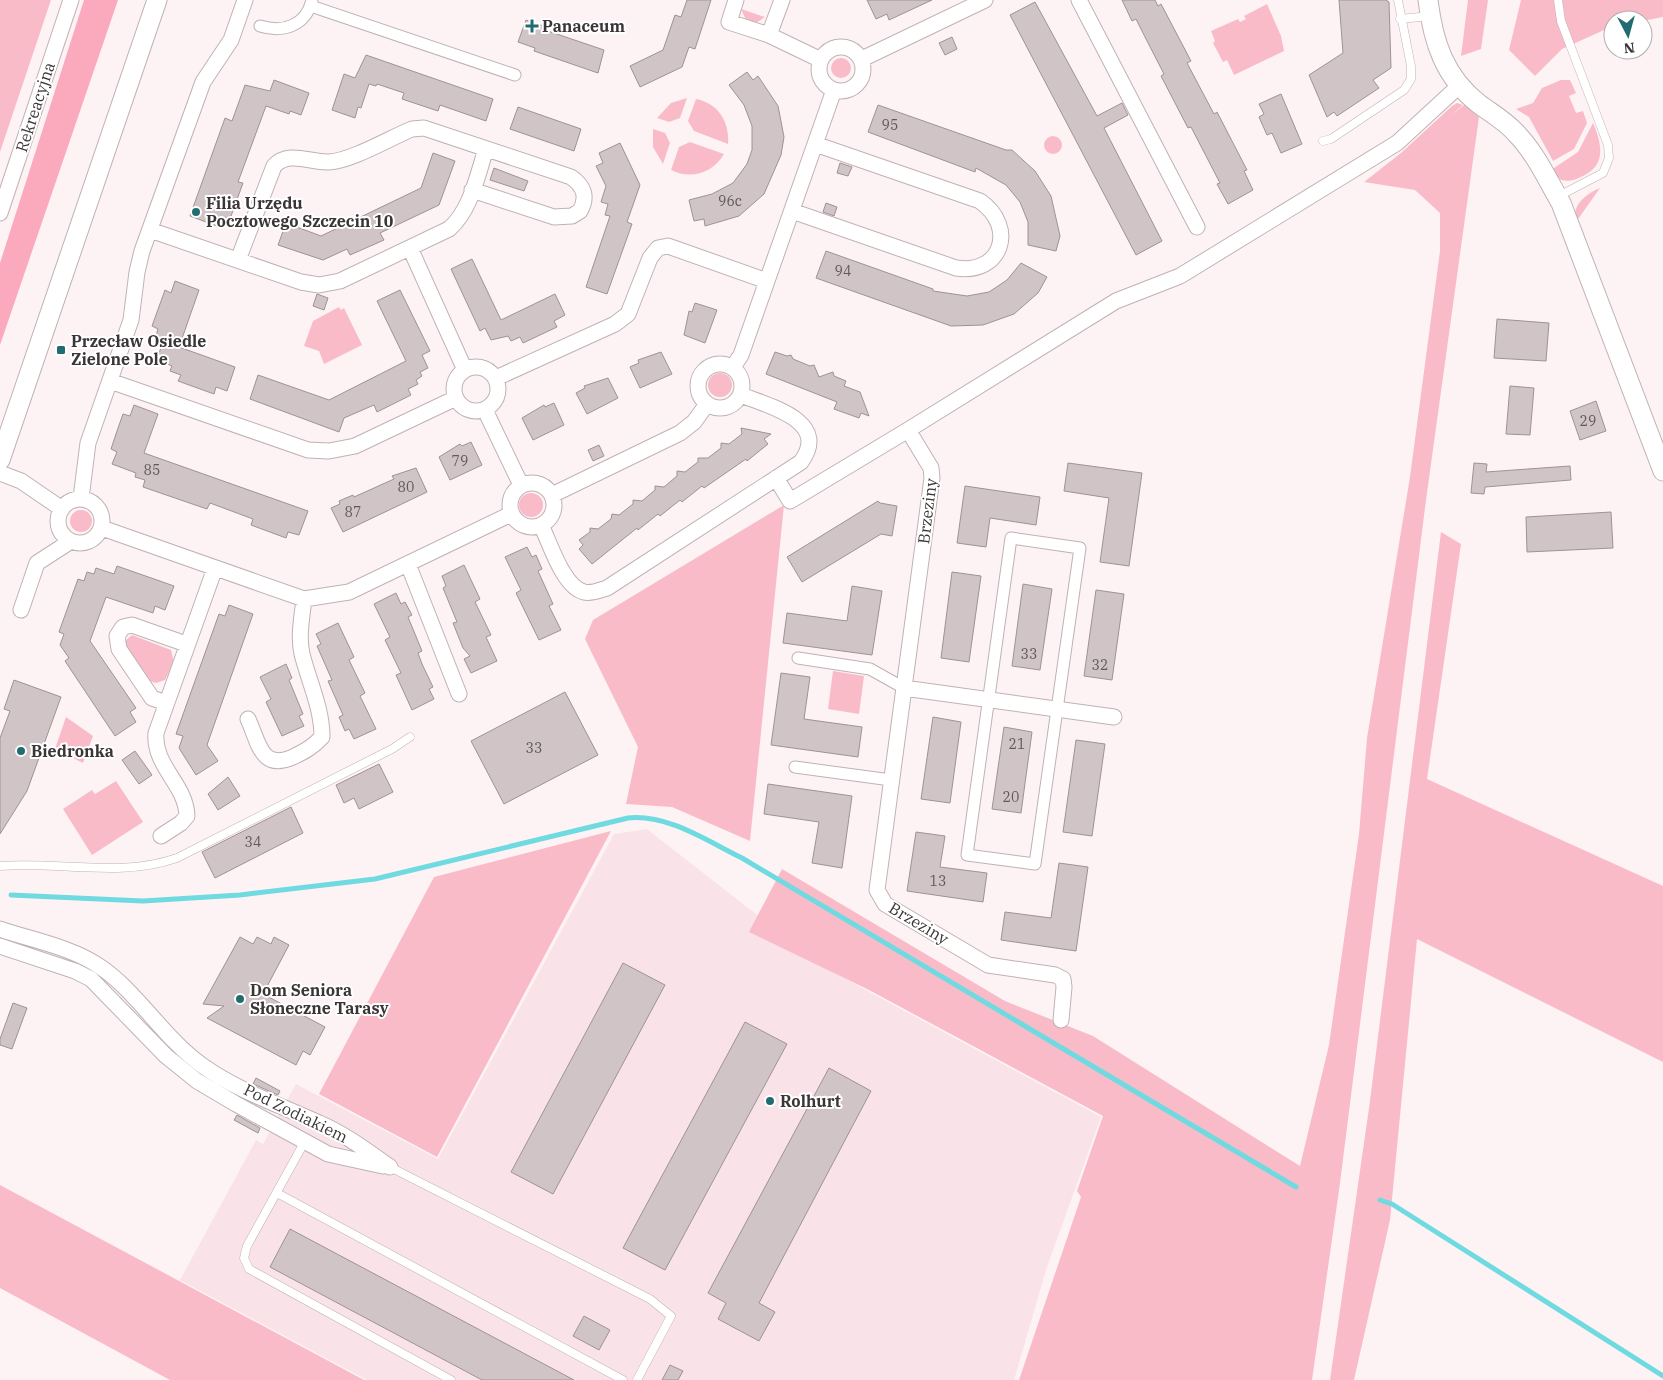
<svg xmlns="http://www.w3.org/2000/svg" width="1663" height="1380" font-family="'IBM Plex Serif',serif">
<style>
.built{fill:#f9e3e8}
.green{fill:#fabbc9}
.forest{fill:#fba9bd}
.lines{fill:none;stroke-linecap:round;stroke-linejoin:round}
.stream{stroke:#6fdae0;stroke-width:5}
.building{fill:#d1c4c6;stroke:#9e9294}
.service-casing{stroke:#bfb2b4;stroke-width:9}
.pedestrian-casing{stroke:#bfb2b4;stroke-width:13}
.minor-casing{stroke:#bfb2b4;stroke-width:17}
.tertiary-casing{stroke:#bfb2b4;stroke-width:21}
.service{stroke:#fff;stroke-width:8}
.pedestrian{stroke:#fff;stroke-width:11}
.minor{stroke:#fff;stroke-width:15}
.tertiary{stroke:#fff;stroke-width:19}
.poi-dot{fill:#206c71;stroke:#fff;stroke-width:2}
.labels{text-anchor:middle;stroke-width:4;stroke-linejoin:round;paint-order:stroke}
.number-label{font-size:14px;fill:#60595a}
.poi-label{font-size:16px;font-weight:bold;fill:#3a3536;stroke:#fff;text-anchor:start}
.street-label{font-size:16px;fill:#3a3536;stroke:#fff}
</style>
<rect width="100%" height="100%" fill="#fdf3f5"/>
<path class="built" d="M647,829L825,968L1101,1117L1047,1267L1014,1380H367L180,1280L256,1140L263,1144L296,1084L438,1159L614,834Z"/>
<path class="green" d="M0,0H51L0,152Z
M1468,0H1488L1481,49L1461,56Z
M1521,0H1663V17L1643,21L1613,20V26L1562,49L1535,76L1509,50Z
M1267,4L1281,36L1284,51L1234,75L1227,60L1223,62L1213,43L1215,41L1211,31L1238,19L1240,22L1246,19L1244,16Z
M741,9L765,17L756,23L746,20Z
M831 68a10 10 0 1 1 20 0a10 10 0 1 1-20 0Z
M1561,80H1570L1576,93L1569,96L1576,113L1583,111L1587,123L1574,149L1553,161L1529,117L1516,109L1533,103L1542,88Z
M687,98L680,118L669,122L657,118L671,103Z
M696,99C718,103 730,122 728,144L694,131L688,121Z
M1457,103L1463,105L1451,115L1467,103L1479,117L1426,500L1340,1183L1312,1380H1019L1081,1197L1077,1191L1103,1116L869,990L749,932L782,869L1005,1001L1093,1036L1300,1166L1329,1045L1359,834L1367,738L1410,477L1440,251V213L1415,190L1364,182L1401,153L1452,106Z
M1593,123C1602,144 1607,166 1581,177C1575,180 1568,182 1561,180L1551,170L1578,152Z
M653,129L665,133L670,143L663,164L653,147Z
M1044 145a9 9 0 1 1 18 0a9 9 0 1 1-18 0Z
M690,142L724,154C713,173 691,180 671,170L679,147Z
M1600,188L1576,222C1571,205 1586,194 1600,188Z
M339,307L341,310L344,308L362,345L324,364L319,351L304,346L313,321Z
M708 385a12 12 0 1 1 24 0a12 12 0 1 1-24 0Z
M519 505a12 12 0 1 1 24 0a12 12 0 1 1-24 0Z
M784,505L750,841L672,807L626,804L638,747L585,639L593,620Z
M70 521a11 11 0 1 1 22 0a11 11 0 1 1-22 0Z
M1441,532L1461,544L1427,779L1663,886V1062L1417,939L1390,1220L1354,1380H1330L1370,1101Z
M132,635L171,650L174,662L165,680L156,683C143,681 124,653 126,640Z
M833,671L864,676L859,714L828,709Z
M66,717L93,736L83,763L55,749Z
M116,781L143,822L92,855L63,809L92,790L95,794Z
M611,831L437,1157L319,1094L434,877Z
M0,1185L364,1380H170L0,1288Z"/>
<path class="forest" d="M84,0H118L0,345V263Z"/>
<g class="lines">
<path class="stream" d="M11,895L143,901L240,895L375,879L628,818C668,814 707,841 742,858L1296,1187
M1380,1200L1392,1204L1663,1376"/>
</g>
<path class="building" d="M687,0H711L695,49L689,47L682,67L640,87L630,66L663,50L675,15L681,17Z
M867,0H932L889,20L887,14L876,19Z
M1122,0H1155L1158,6L1161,4L1191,61L1187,63L1214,114L1217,112L1247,170L1244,171L1253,190L1228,204L1217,184L1220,183L1191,127L1188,128L1161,76L1164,74L1145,37L1136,19L1132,21Z
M1339,0H1386L1389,2L1391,68L1373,80L1379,88L1337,116L1334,112L1327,117L1309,75L1343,53Z
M1035,2L1097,116L1122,103L1128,115L1104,128L1162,241L1136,255L1010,15Z
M526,20L543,26L542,29L604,50L598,73L534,51L535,48L518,42Z
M952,37L957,49L945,55L939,43Z
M366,55L493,99L486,121L440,105L438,111L402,99L404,93L377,84L376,86L369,84L361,108L358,107L355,118L332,110L344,74L355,78Z
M747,72L753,80L758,76L778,106L784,137L781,155L764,194L739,216L705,226L704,219L694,221L689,200L712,194L733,183L747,164L752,150V126L744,105L729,85Z
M274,80L309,93L301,115L290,111L289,114L266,106L238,182L243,183L230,219L225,217L222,228L190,216L225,118L232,121L245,85L270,91Z
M1281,94L1302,144L1281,153L1272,133L1267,135L1259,117L1264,114L1259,104Z
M878,105L1006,150H1012L1035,171L1051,196L1060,236L1056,251L1028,245V222L1020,202L1006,185L976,168L975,172L868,132Z
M518,107L581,129L574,151L510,129Z
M620,143L640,185L627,222L632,224L607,294L586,287L610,216L605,215L608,204L601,202L606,186L596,166L603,163L599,153Z
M433,153L455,161L439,205L380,233L384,240L350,255L347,249L323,260L278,245L286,223L321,236L421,188Z
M840,163L852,167L848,176L837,173Z
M494,168L528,181L524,191L490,180Z
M826,203L837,207L834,216L823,212Z
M826,251L933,289V291L967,296L989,292L1007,280L1021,263L1047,277L1038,293L1014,314L983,325L951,326L816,278Z
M472,259L501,320L555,294L565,315L554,321L557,327L523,343L520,337L511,341L508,336L491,340L485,328L480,331L451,269Z
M175,281L199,290L179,347L235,367L227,391L216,387L214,394L178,381L181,375L170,371L172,366L165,363L166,359L158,356L163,342L155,339L158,329L152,326L165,290L171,293Z
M400,290L430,351L422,355L428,368L420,372L422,376L416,380L418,384L408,389L411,395L377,412L374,405L344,418L339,432L250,399L258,375L329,400L406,361L377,301Z
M317,294L328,298L324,310L313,306Z
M695,303L717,310L705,343L684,335L689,311L692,312Z
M1497,319L1549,323L1546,361L1494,358Z
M661,352L672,374L640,388L630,367L639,363L638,360Z
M775,352L787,356L791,355L793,359L810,366L814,365L819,377L833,372L834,376L846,381L844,386L860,392L869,416L861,413L859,418L834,409L837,402L766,374Z
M608,378L618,398L587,414L576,393L585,388L584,386Z
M1510,386L1534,388L1530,435L1506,434Z
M1596,401L1606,431L1580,440L1570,411Z
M554,403L564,425L533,440L522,418L544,405L545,407Z
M134,405L158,414L144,453L308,511L299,535L288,532L286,538L251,525L253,519L210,503L207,509L143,487L145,480L135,477L136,473L112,464L117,452L111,449L117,431L123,414L130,416Z
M741,428L771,434L764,439L768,444L747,461L746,459L704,488L702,486L682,502L680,500L660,516L658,514L638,530L637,528L592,564L579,549L583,545L579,540L590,532V528L598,529L611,519L612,514L619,515L633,504V500L642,501L655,490V486L664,487L677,476V471L685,472L698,462V458H708L721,448V443L729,444L742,434Z
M471,442L482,465L450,480L439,457L460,444L462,446Z
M599,445L604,456L593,461L588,450Z
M1068,463L1142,473L1129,566L1100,562L1109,498L1064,491Z
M1474,463L1487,464L1486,472L1570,466L1571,480L1485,487L1484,494L1471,493Z
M416,468L427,492L343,532L331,508L340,504L339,501L353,495L354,497L394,479L392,476Z
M965,486L1040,497L1036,525L990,518L986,547L957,543Z
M878,501L880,503L897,506L892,536L881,534L802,582L787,557Z
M1611,512L1613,548L1527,552L1526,517Z
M527,547L532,557L536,555L542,569L538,571L553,604L549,606L561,630L539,640L516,593L521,590L505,557Z
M464,565L480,599L475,602L491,635L486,637L497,661L471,673L464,659L470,656L463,648L453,623L457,622L443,588L446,586L442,576Z
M117,566L174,586L165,610L155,606L153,613L106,597L90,641L136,708L130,712L136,722L115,736L65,661L69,658L60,645L64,634L59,632L78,579L84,581L87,572L94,574L96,568L114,574Z
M952,572L981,576L969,662L941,658Z
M1023,584L1052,589L1040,670L1012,666Z
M852,586L882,591L872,655L783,643L787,613L847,621Z
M1096,590L1124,594L1112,680L1084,676Z
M396,593L401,604L405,602L412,615L408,617L422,651L418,653L422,664L433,687L429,689L434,699L412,710L396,675L401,673L385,640L390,637L374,604Z
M229,605L253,614L207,745L218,761L196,775L179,748L183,736L176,734L219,614L225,616Z
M338,623L354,657L349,660L365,693L360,696L376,729L354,739L349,729L345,731L339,717L343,715L328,681L332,680L317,646L321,644L316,634Z
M286,664L292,678L289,680L303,714L299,716L304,726L282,736L266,702L271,699L260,677Z
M781,673L810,677L804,719L862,727L858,757L771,745Z
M14,680L61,697L27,791L0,834V738L10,711L4,709Z
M565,692L598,755L504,804L471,741Z
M933,717L961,722L950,803L921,799Z
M1004,727L1032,732L1021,813L992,809Z
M1076,740L1105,744L1092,836L1063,832Z
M135,751L152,775L139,784L122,760Z
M379,764L393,792L359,809L354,798L344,803L336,785Z
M228,777L240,796L218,810L208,794Z
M768,784L852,796L842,868L812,863L819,822L764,814Z
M291,807L303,833L215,878L202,852Z
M916,832L945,836L940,867L987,873L983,902L907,891Z
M1059,863L1088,867L1076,951L1001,940L1005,912L1051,918Z
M240,937L253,944L257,937L271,944L274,937L289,945L263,994L325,1027L310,1055L303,1051L296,1065L207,1018L224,1006L203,1004Z
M623,963L665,985L553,1194L511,1172Z
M13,1003L27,1008L12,1049L0,1045V1039Z
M745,1022L787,1044L665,1270L623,1248Z
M829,1068L871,1091L759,1303L775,1312L759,1341L718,1319L726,1303L708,1293Z
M256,1078L280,1091L278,1095L253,1084Z
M237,1115L260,1128L258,1133L234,1120Z
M290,1229L574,1380H482L270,1267Z
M584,1316L610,1330L599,1350L573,1336Z
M670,1365L683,1371L678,1380H662Z"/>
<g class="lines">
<g class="service-casing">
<path id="service" d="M1400,19L1430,16
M1323,141L1331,139L1404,90L1411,79V66L1398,0
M1557,197L1603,173L1609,158L1608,145L1561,21L1558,0
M0,866C59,861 120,878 177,858L392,749L410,737
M305,1141L247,1246L244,1258L249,1269L451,1380
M390,1167L650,1299L671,1316L637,1380
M277,1193L623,1380"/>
</g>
<g class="pedestrian-casing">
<path id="pedestrian" d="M311,6L515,75
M260,26C283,33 306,26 312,0
M1011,538L1080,548L1035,864L967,855Z
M798,658L870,669L904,688
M795,767L891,780"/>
</g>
<g class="minor-casing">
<path id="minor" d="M736,0L729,22L769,35L782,0
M1079,0L1197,227
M769,35L821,60
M819 69a22 22 0 1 1 44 0a22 22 0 1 1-44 0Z
M862,59L985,0
M792,211L956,268C1002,275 1017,227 980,201L815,144
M0,213L71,0
M150,230L301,282L319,285L340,281L449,229C471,210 477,176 486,149
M410,248L465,370
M238,260L274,166C289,150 310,163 329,162C351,161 390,138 412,129L424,128L571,177C584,186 588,197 580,211L572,216L554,217L472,190
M698 386a22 22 0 1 1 44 0a22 22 0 1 1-44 0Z
M454 389a22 22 0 1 1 44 0a22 22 0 1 1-44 0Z
M733,367L741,355L834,90
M496,378L615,324L628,314L650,258L658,248L668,246L767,281
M110,381L308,450L329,451L355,446L456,398
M485,410L521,485
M908,430L931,468L932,478L877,890L885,904L988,965L1055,975L1063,979L1064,987L1061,1020
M0,473L21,481L62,509
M776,478L790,501L908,430L1116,301L1180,276L1397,143L1460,85
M510 505a22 22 0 1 1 44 0a22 22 0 1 1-44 0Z
M552,495L680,433L694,422L707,404
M81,498L88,443L131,320L137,272L142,251L203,82L231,40L245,0
M58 521a22 22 0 1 1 44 0a22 22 0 1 1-44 0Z
M541,525C550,543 563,587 584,592C592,594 600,590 607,588L801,462C831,421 769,406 741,395
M102,528L304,599L349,592L511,514
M408,564L459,694
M21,610L37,563L71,541
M904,688L1114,717
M166,703L152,698L119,649L117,636L123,627L132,625L186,644
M248,719C259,743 261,771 293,757C305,751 313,747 322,737C322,708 309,682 302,654C298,636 302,617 304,599
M161,836L181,823L187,816C186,784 153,766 156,733L215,568
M0,929C32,940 71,947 99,966C137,991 164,1039 203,1066C238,1091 280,1105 319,1123C345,1134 367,1151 390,1167
M0,946L75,971L91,979L166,1056L197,1081L236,1104L328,1154L383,1166"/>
</g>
<g class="tertiary-casing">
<path id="tertiary" d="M1428,0C1433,41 1444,77 1479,104C1491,113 1505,121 1515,132C1535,152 1547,179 1561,203L1663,471
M0,460L157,0"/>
</g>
<use href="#service" class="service"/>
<use href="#pedestrian" class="pedestrian"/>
<use href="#minor" class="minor"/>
<use href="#tertiary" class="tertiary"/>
</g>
<g class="poi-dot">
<path d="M529.5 18.5h5v5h5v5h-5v5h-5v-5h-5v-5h5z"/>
<circle cx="196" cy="212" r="5"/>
<rect x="56" y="345" width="10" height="10" rx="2.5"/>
<circle cx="21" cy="751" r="5"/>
<circle cx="240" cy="999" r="5"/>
<circle cx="770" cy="1101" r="5"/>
</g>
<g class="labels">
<g class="number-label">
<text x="890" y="130">95</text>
<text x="730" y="206">96c</text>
<text x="843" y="276">94</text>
<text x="1588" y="426">29</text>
<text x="460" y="466">79</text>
<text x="152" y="475">85</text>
<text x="406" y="492">80</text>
<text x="353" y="517">87</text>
<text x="1029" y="659">33</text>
<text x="1100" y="670">32</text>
<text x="1017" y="749">21</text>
<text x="534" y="753">33</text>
<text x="1011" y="802">20</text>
<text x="253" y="847">34</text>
<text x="938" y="886">13</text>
</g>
<g class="poi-label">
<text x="542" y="32">Panaceum</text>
<text x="206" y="209">Filia Urzędu<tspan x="206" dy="18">Pocztowego Szczecin 10</tspan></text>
<text x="71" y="347">Przecław Osiedle<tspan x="71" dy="18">Zielone Pole</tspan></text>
<text x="31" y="757">Biedronka</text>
<text x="250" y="996">Dom Seniora<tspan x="250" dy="18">Słoneczne Tarasy</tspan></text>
<text x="780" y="1107">Rolhurt</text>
</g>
<g class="street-label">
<text transform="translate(35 107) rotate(-72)" y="6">Rekreacyjna</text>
<text transform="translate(927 511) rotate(-83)" y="6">Brzeziny</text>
<text transform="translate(919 923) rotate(31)" y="6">Brzeziny</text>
<text transform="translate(296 1113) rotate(26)" y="6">Pod Zodiakiem</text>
</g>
</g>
<g transform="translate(1628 35) rotate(174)"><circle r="24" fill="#ffffff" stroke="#b0aeaf"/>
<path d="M0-4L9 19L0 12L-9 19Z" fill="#206c71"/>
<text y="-8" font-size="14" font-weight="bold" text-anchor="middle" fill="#3a3536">N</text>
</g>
</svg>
